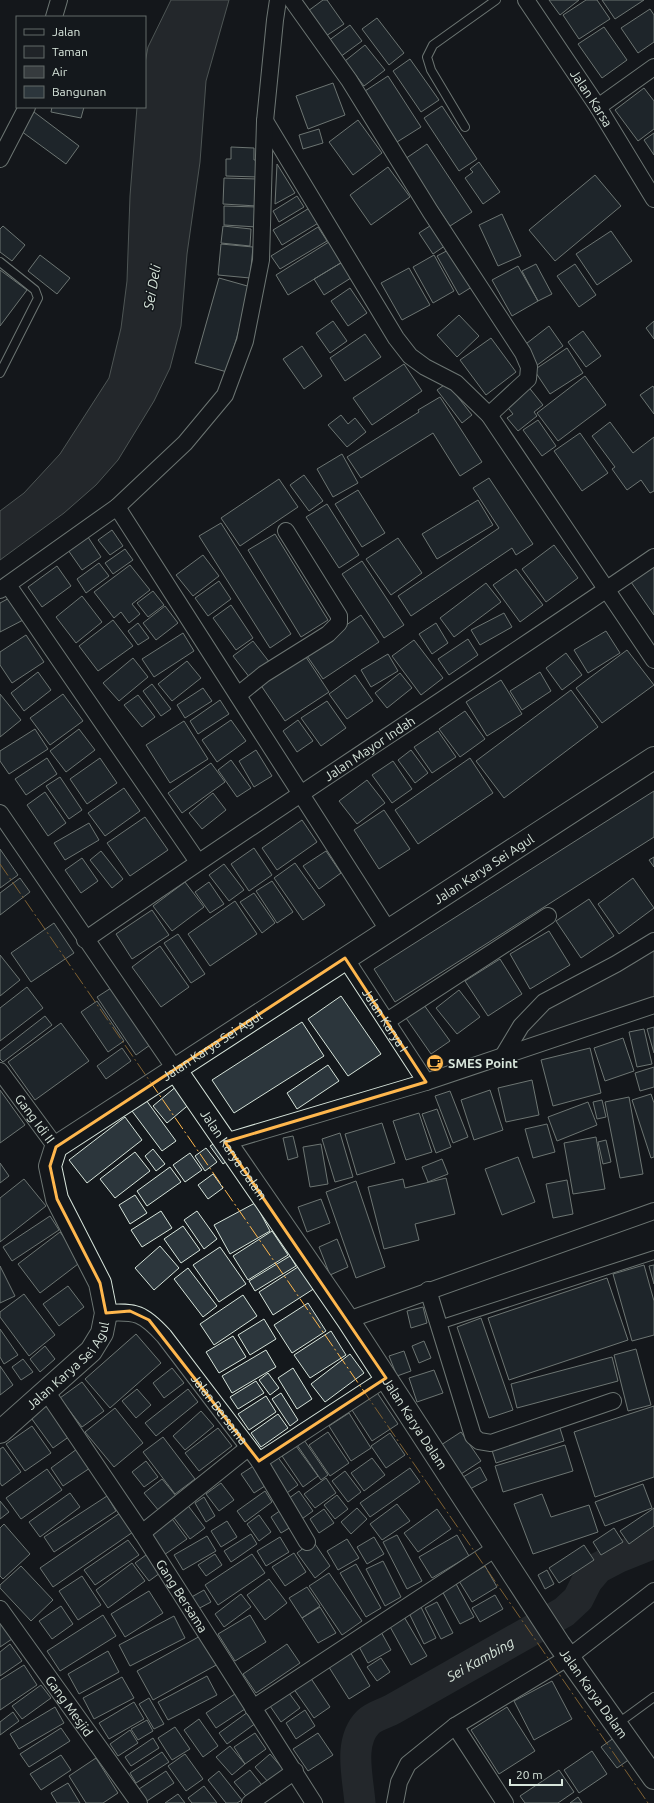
<svg xmlns="http://www.w3.org/2000/svg" width="654" height="1803" font-family="Ubuntu,sans-serif">
<style>
.green{fill:#202428;stroke:#939e99}
.water{fill:#363b3e;stroke:#939e99}
.lines{fill:none;stroke-linecap:round;stroke-linejoin:round}
.river{stroke:#363b3e;stroke-width:31}
.building{fill:#2c363c;stroke:#d8e6dc}
.lane-casing{stroke:#d8e6dc;stroke-width:10}
.street-casing{stroke:#d8e6dc;stroke-width:18}
.secondary-casing{stroke:#d8e6dc;stroke-width:24}
.lane{stroke:#14181c;stroke-width:8}
.street{stroke:#14181c;stroke-width:16}
.secondary{stroke:#14181c;stroke-width:22}
.power{stroke:#ffb74d;stroke-width:1;stroke-dasharray:14 3 2 3;stroke-linecap:butt}
.marked{fill:none;stroke:#ffb74d;stroke-width:3;stroke-linejoin:round}
.labels{text-anchor:middle;stroke-width:3;stroke-linejoin:round;paint-order:stroke}
.street-label{font-size:13px;fill:#d8e6dc;stroke:#14181c}
.poi-label{font-size:13px;font-weight:bold;fill:#d8e6dc;stroke:#14181c;text-anchor:start}
.water-label{font-size:14px;font-style:italic;fill:#d8e6dc;stroke:#14181c}
</style>
<rect width="100%" height="100%" fill="#14181c"/>
<path class="green" d="M654,942V1002L510,1048L534,1013Z"/>
<path class="water" d="M171,0H229L206,81L200,162L187,254L181,326L170,368L154,401L118,460L96,485L64,513L0,560V511L24,493L60,454L109,378L121,328L127,281L130,196L137,107H145V63L148,47Z"/>
<g class="lines">
<path class="river" id="s1" d="M360,1803C358,1777 348,1742 368,1722C374,1716 386,1713 393,1709L564,1612L578,1599L587,1581L598,1568L619,1557L654,1543"/>
</g>
<path class="building" d="M323,0H327L344,24L326,36L308,11Z
M549,0H579L560,15Z
M586,0H597L610,19L579,39L563,15Z
M602,0H644L615,19Z
M650,9L654,15V42L638,53L621,28Z
M377,18L404,53L389,65L362,29Z
M350,25L362,41L340,57L328,41Z
M604,27L627,60L602,78L578,44Z
M365,45L385,70L364,86L345,61Z
M410,59L439,100L421,112L393,71Z
M388,76L421,127L397,142L365,91Z
M333,83L345,115L308,129L296,96Z
M644,88L654,101V129L638,141L615,110Z
M442,106L477,159L459,171L424,118Z
M52,107H84L81,118L51,112Z
M34,112L79,146L66,164L21,131Z
M358,120L382,153L353,175L329,142Z
M319,129L323,143L303,149L299,135Z
M654,133V155L644,140Z
M427,144L472,212L450,226L405,159Z
M231,147L254,148V160H259L258,177L226,176V159H231Z
M479,162L500,192L483,204L465,178L473,172L470,169Z
M277,164L295,193L275,204Z
M388,167L410,197L371,225L350,195Z
M595,175L621,206L555,261L529,230Z
M224,178L258,179L257,206L223,204Z
M297,196L304,207L279,222L273,211Z
M224,206L258,207L257,227L224,225Z
M311,207L320,222L282,245L273,230Z
M502,214L521,256L498,266L479,225Z
M436,222L449,243L433,254L419,233Z
M3,226L25,245L12,261L0,252V229Z
M223,226L251,229L250,246L221,243Z
M318,227L327,241L280,269L271,256Z
M611,231L632,261L597,285L576,254Z
M332,240L344,261L288,295L276,275Z
M221,244L253,247L250,278L218,275Z
M454,247L475,285L459,295L437,256Z
M40,255L70,278L57,294L28,271Z
M434,255L454,291L433,303L413,267Z
M344,261L354,276L324,295L314,279Z
M536,264L552,294L538,301L522,271Z
M575,264L596,295L579,307L557,276Z
M518,266L538,301L512,316L492,280Z
M409,268L430,305L402,320L381,283Z
M0,270L27,290L0,326Z
M219,278L251,287L227,372L195,363Z
M350,288L367,313L348,326L331,301Z
M459,315L479,336L457,357L437,335Z
M333,321L347,341L330,353L316,333Z
M654,321V339L646,328Z
M549,326L563,346L536,366L522,347Z
M583,331L601,356L586,367L568,342Z
M365,334L381,357L345,381L330,358Z
M491,338L516,372L486,395L460,360Z
M302,346L322,376L304,389L283,359Z
M567,348L583,373L550,394L534,370Z
M404,364L422,391L372,425L353,398Z
M585,376L606,405L558,441L537,413Z
M447,383L472,415L462,423L437,390Z
M527,385L543,405L534,412L537,416L518,431L507,418L513,414L504,403Z
M653,386L654,388V414L640,395Z
M440,397L482,462L460,476L433,433L361,478L347,457L419,412L418,410Z
M341,415L348,424L355,418L366,432L347,447L328,425Z
M538,420L556,446L542,456L523,430Z
M610,422L633,453L654,437V491L650,493L641,480L627,490L612,469L615,467L592,436Z
M580,433L608,473L582,491L554,451Z
M342,454L358,483L333,497L317,469Z
M304,475L323,501L309,511L290,485Z
M489,478L533,544L516,555L512,548L411,616L398,596L499,528L473,488Z
M279,479L298,507L240,546L221,518Z
M358,490L385,533L362,547L335,504Z
M478,500L493,525L437,559L422,534Z
M327,504L359,555L339,568L306,517Z
M221,523L291,634L270,648L199,536Z
M112,530L123,546L110,555L98,540Z
M275,534L328,620L301,637L248,550Z
M88,537L101,557L82,570L68,550Z
M398,538L422,573L391,595L366,559Z
M554,545L578,578L546,602L522,569Z
M125,549L133,560L113,574L105,563Z
M203,555L219,576L193,596L176,575Z
M362,561L404,625L384,638L342,574Z
M99,563L109,576L86,593L77,579Z
M130,565L150,590L132,604L140,614L129,623L121,612L114,618L94,592Z
M57,566L71,586L42,607L28,587Z
M654,566V615L631,582Z
M516,569L543,605L520,622L493,585Z
M219,581L231,599L208,616L195,598Z
M486,583L501,602L454,637L440,618Z
M153,591L164,605L148,617L137,603Z
M15,595L27,618L0,632V603Z
M82,596L102,622L76,643L56,617Z
M231,605L253,638L236,650L213,618Z
M165,606L178,623L156,640L143,623Z
M504,613L512,627L480,645L471,630Z
M361,615L379,642L323,679L305,653Z
M113,620L133,646L98,671L79,646Z
M138,623L149,638L138,645L128,631Z
M436,623L448,643L432,654L419,634Z
M606,631L620,653L588,673L574,650Z
M183,633L194,651L154,677L142,659Z
M26,635L44,662L12,683L0,665V652Z
M468,639L478,655L449,675L438,659Z
M414,640L443,678L421,695L392,656Z
M253,641L270,663L250,678L233,656Z
M627,650L654,685L602,723L576,688Z
M302,651L329,692L285,721L258,681Z
M566,653L582,675L562,690L546,668Z
M388,654L398,671L371,687L361,670Z
M133,658L148,677L119,701L103,683Z
M187,661L201,678L172,701L158,684Z
M38,672L51,690L24,711L11,693Z
M540,672L551,691L522,710L510,691Z
M400,673L412,688L387,708L375,693Z
M355,675L373,701L347,719L329,694Z
M501,680L522,714L487,736L466,702Z
M152,684L171,709L161,716L143,691Z
M203,688L212,701L185,718L177,705Z
M571,690L598,727L504,798L476,761Z
M0,694L21,720L0,737Z
M63,694L83,721L50,745L30,718Z
M138,695L155,717L142,727L124,705Z
M220,700L229,714L198,734L190,721Z
M327,701L346,728L321,746L301,718Z
M465,711L485,739L460,757L439,729Z
M231,720L246,741L217,762L202,740Z
M298,720L313,741L297,752L283,731Z
M184,721L208,759L170,783L146,745Z
M35,729L48,749L9,774L0,761V751Z
M79,729L95,750L66,772L50,751Z
M438,731L456,757L432,773L414,747Z
M256,750L272,776L254,787L239,761Z
M411,750L428,773L415,783L398,760Z
M47,758L57,774L26,795L15,779Z
M100,758L117,783L87,804L70,779Z
M470,758L493,793L418,844L395,810Z
M231,760L251,788L237,797L218,770Z
M393,761L412,789L392,803L372,775Z
M211,763L225,782L182,813L168,793Z
M60,777L82,810L69,819L46,786Z
M367,780L385,803L357,824L339,801Z
M124,788L140,811L105,836L88,813Z
M654,791V837L395,1002L374,969Z
M45,792L66,823L48,836L27,805Z
M213,793L226,810L202,829L189,813Z
M384,810L410,849L379,869L354,830Z
M145,817L168,850L130,876L107,843Z
M302,820L317,842L277,870L262,848Z
M89,823L99,840L65,860L54,843Z
M254,848L272,875L249,891L231,864Z
M0,849L18,875L0,888Z
M101,851L123,879L112,888L90,860Z
M326,851L341,873L319,889L303,866Z
M654,857V867L649,860Z
M82,858L98,881L81,893L65,870Z
M295,863L325,905L303,920L274,878Z
M224,864L244,890L229,901L209,875Z
M20,878L30,892L0,915V893Z
M633,878L654,908L619,934L598,904Z
M272,881L293,912L277,923L256,891Z
M185,882L204,907L172,931L153,906Z
M209,882L224,904L210,913L195,892Z
M254,893L275,923L262,933L240,902Z
M589,899L614,936L581,958L556,921Z
M235,901L257,934L210,966L188,934Z
M152,910L169,935L132,959L116,934Z
M54,923L74,953L31,982L11,953Z
M549,931L570,965L530,989L510,954Z
M178,934L205,974L191,983L164,943Z
M160,946L189,987L161,1007L132,967Z
M0,955L20,980L0,996Z
M500,959L522,994L488,1016L465,981Z
M27,987L43,1008L0,1041V1008Z
M111,988L150,1045L136,1055L97,997Z
M459,990L480,1017L457,1034L436,1008Z
M341,996L381,1054L348,1076L308,1019Z
M97,1001L124,1041L108,1052L81,1012Z
M424,1005L450,1041L431,1054L406,1018Z
M45,1016L52,1025L3,1062L0,1059V1051Z
M302,1022L324,1056L234,1113L212,1080Z
M61,1023L89,1061L35,1100L8,1062Z
M654,1027V1053L647,1029Z
M644,1029L652,1064L637,1067L629,1032Z
M623,1038L634,1071L605,1081L594,1048Z
M122,1048L131,1061L106,1079L97,1066Z
M590,1048L601,1093L553,1106L541,1060Z
M328,1065L339,1081L297,1109L287,1093Z
M654,1067V1087L640,1091L635,1073Z
M532,1080L539,1115L506,1122L498,1088Z
M178,1085L192,1102L167,1123L153,1106Z
M0,1090L25,1125L0,1143Z
M490,1090L503,1130L474,1140L461,1100Z
M450,1091L468,1137L453,1143L435,1096Z
M651,1094L654,1103V1157L651,1158L632,1100Z
M629,1097L643,1174L620,1178L605,1102Z
M146,1100L176,1141L162,1151L132,1111Z
M602,1100L606,1117L597,1119L593,1102Z
M588,1102L597,1125L557,1141L548,1117Z
M437,1109L451,1147L436,1153L422,1114Z
M419,1113L432,1152L406,1160L393,1121Z
M125,1117L142,1140L87,1183L69,1160Z
M382,1123L395,1163L357,1175L345,1134Z
M547,1124L555,1152L533,1158L525,1129Z
M340,1133L353,1177L335,1182L322,1139Z
M293,1136L298,1157L288,1160L283,1138Z
M596,1137L605,1189L573,1194L564,1143Z
M220,1140L232,1157L223,1164L210,1146Z
M606,1140L611,1162L603,1164L598,1142Z
M321,1144L328,1184L310,1187L303,1147Z
M206,1148L217,1162L205,1171L195,1156Z
M153,1149L165,1164L156,1171L145,1156Z
M135,1152L150,1171L115,1198L100,1179Z
M190,1153L202,1170L185,1182L173,1165Z
M518,1157L535,1202L502,1215L485,1169Z
M442,1159L448,1174L428,1182L422,1167Z
M0,1163L9,1176L0,1183Z
M170,1167L181,1182L147,1206L137,1191Z
M213,1174L223,1188L208,1199L198,1185Z
M446,1178L455,1214L415,1224L419,1240L384,1249L368,1187L403,1179L405,1188Z
M24,1179L46,1206L0,1242V1198Z
M567,1180L573,1214L553,1218L546,1184Z
M356,1181L385,1267L356,1278L326,1192Z
M135,1195L147,1213L130,1224L119,1205Z
M321,1199L330,1223L307,1232L298,1207Z
M255,1203L270,1231L230,1254L214,1225Z
M161,1211L172,1228L142,1247L131,1230Z
M197,1211L217,1239L204,1249L184,1220Z
M50,1216L59,1230L12,1261L3,1247Z
M183,1226L200,1250L181,1263L164,1239Z
M272,1231L288,1255L248,1280L233,1256Z
M60,1232L82,1261L40,1293L18,1264Z
M337,1239L348,1267L330,1275L319,1247Z
M160,1246L179,1268L154,1290L135,1268Z
M220,1247L246,1284L219,1302L193,1265Z
M290,1256L296,1266L255,1291L249,1281Z
M301,1265L315,1288L273,1315L259,1292Z
M644,1265L654,1301V1335L632,1341L613,1274Z
M654,1265V1284L649,1266Z
M0,1266L15,1296L0,1303Z
M188,1268L217,1306L203,1317L174,1279Z
M607,1278L628,1340L509,1380L488,1318Z
M68,1286L84,1307L59,1326L43,1304Z
M24,1294L55,1335L29,1356L0,1317V1312Z
M243,1295L257,1316L214,1345L200,1324Z
M308,1303L326,1331L292,1353L274,1325Z
M423,1307L427,1323L411,1328L407,1311Z
M481,1318L513,1410L489,1418L457,1327Z
M264,1319L276,1339L250,1355L238,1335Z
M0,1329L18,1355L4,1364L0,1357Z
M331,1331L346,1355L310,1378L294,1355Z
M136,1334L161,1363L110,1408L85,1379Z
M233,1336L246,1357L219,1373L206,1352Z
M424,1341L431,1358L419,1363L412,1346Z
M45,1346L55,1359L40,1372L30,1359Z
M636,1349L651,1405L628,1411L614,1355Z
M266,1350L276,1367L232,1393L222,1376Z
M404,1351L411,1371L397,1376L389,1356Z
M350,1354L364,1373L325,1402L311,1384Z
M612,1357L618,1381L517,1408L511,1384Z
M23,1359L33,1372L21,1380L12,1367Z
M0,1366L13,1385L0,1395Z
M172,1368L184,1383L164,1398L153,1383Z
M293,1368L312,1399L297,1409L278,1378Z
M434,1370L443,1393L417,1402L409,1378Z
M268,1373L279,1388L270,1395L259,1380Z
M256,1381L264,1393L238,1409L230,1397Z
M82,1382L104,1411L82,1427L60,1398Z
M137,1389L151,1405L136,1418L122,1401Z
M188,1389L198,1402L156,1436L145,1423Z
M376,1391L398,1424L372,1441L350,1407Z
M281,1393L298,1420L290,1426L272,1399Z
M266,1396L276,1412L249,1430L238,1414Z
M46,1403L70,1436L53,1448L29,1415Z
M654,1406V1477L595,1497L574,1432Z
M115,1408L143,1443L114,1467L85,1432Z
M201,1411L214,1426L185,1450L173,1436Z
M349,1413L371,1448L351,1461L329,1426Z
M278,1414L288,1428L261,1447L251,1433Z
M558,1422L564,1441L496,1463L490,1444Z
M32,1426L51,1453L25,1471L6,1444Z
M218,1428L232,1446L199,1471L185,1453Z
M328,1432L349,1463L330,1476L309,1445Z
M461,1432L481,1461L461,1474L441,1445Z
M390,1433L405,1455L386,1468L371,1446Z
M163,1437L195,1479L175,1494L143,1452Z
M302,1437L328,1475L321,1480L295,1442Z
M565,1445L573,1471L503,1492L495,1466Z
M296,1446L318,1476L303,1487L282,1456Z
M3,1447L21,1472L2,1486L0,1483V1449Z
M77,1449L90,1468L63,1486L51,1468Z
M277,1456L298,1485L284,1495L263,1466Z
M372,1458L385,1475L364,1491L351,1473Z
M146,1461L158,1477L144,1487L132,1472Z
M255,1465L268,1484L254,1493L241,1474Z
M480,1467L487,1480L470,1489L463,1477Z
M410,1468L420,1482L370,1517L360,1503Z
M47,1469L62,1490L21,1519L6,1498Z
M345,1471L361,1492L348,1502L332,1481Z
M326,1478L336,1493L315,1508L304,1494Z
M162,1479L176,1496L159,1511L144,1493Z
M221,1483L234,1500L219,1511L206,1494Z
M643,1484L652,1508L605,1526L595,1502Z
M265,1491L272,1502L245,1522L237,1511Z
M299,1491L313,1511L299,1521L285,1501Z
M70,1493L80,1507L40,1537L29,1522Z
M542,1494L551,1517L589,1505L598,1532L533,1554L514,1504Z
M337,1495L348,1509L335,1519L324,1505Z
M107,1496L116,1511L54,1552L44,1537Z
M204,1497L215,1516L206,1522L195,1503Z
M0,1501L9,1512L0,1519Z
M186,1503L205,1528L190,1539L171,1514Z
M397,1504L410,1521L382,1540L370,1524Z
M357,1508L367,1519L351,1534L341,1522Z
M654,1508V1526L629,1544L620,1531Z
M324,1509L334,1523L319,1533L310,1519Z
M437,1509L451,1529L418,1552L404,1533Z
M281,1510L291,1527L281,1533L271,1517Z
M120,1513L133,1532L53,1587L40,1568Z
M259,1515L271,1532L259,1541L247,1524Z
M170,1516L187,1539L164,1555L147,1532Z
M227,1521L237,1537L221,1547L211,1531Z
M4,1524L30,1554L3,1579L0,1576V1528Z
M614,1528L623,1542L601,1555L593,1542Z
M251,1534L257,1544L231,1562L224,1551Z
M397,1535L422,1581L407,1589L383,1542Z
M457,1535L469,1556L432,1578L419,1557Z
M207,1536L216,1551L183,1570L174,1555Z
M280,1537L289,1552L266,1566L257,1551Z
M374,1537L384,1554L367,1564L357,1547Z
M347,1539L359,1558L338,1570L327,1551Z
M128,1540L139,1555L95,1585L84,1570Z
M313,1541L330,1566L315,1578L297,1553Z
M584,1545L594,1560L559,1583L549,1568Z
M294,1553L306,1572L285,1586L272,1567Z
M215,1554L222,1565L206,1576L198,1565Z
M252,1554L265,1573L218,1605L205,1585Z
M146,1555L160,1573L149,1581L135,1563Z
M383,1561L401,1597L385,1606L366,1569Z
M132,1563L145,1581L108,1608L96,1590Z
M356,1564L381,1608L366,1617L340,1573Z
M21,1566L53,1600L31,1621L0,1588V1585Z
M485,1566L497,1587L472,1602L459,1581Z
M547,1570L554,1584L545,1589L538,1575Z
M329,1573L362,1621L342,1635L309,1586Z
M82,1576L101,1605L78,1620L59,1591Z
M269,1579L287,1603L265,1620L247,1595Z
M455,1582L474,1617L460,1624L441,1589Z
M307,1587L320,1606L302,1618L289,1598Z
M204,1590L211,1602L194,1611L188,1599Z
M149,1591L163,1613L125,1637L111,1614Z
M241,1594L251,1607L224,1627L215,1614Z
M495,1595L503,1609L480,1622L472,1608Z
M437,1602L453,1633L441,1639L425,1608Z
M420,1605L436,1638L424,1644L408,1611Z
M61,1606L73,1624L52,1639L39,1621Z
M320,1607L336,1633L318,1643L302,1618Z
M103,1615L116,1636L60,1671L47,1651Z
M250,1615L266,1642L235,1661L218,1634Z
M403,1615L427,1656L411,1665L388,1623Z
M174,1616L185,1638L130,1666L119,1645Z
M0,1623L12,1639L0,1647Z
M380,1630L391,1650L368,1663L357,1643Z
M202,1635L218,1664L153,1700L137,1671Z
M10,1644L22,1661L0,1676V1652Z
M287,1644L300,1663L256,1693L243,1674Z
M349,1650L370,1686L349,1699L327,1664Z
M108,1651L119,1672L79,1694L68,1674Z
M381,1658L390,1672L377,1681L367,1667Z
M24,1665L37,1685L0,1710V1680Z
M308,1674L330,1707L314,1718L291,1685Z
M207,1676L217,1695L168,1720L158,1702Z
M122,1677L134,1698L94,1719L83,1698Z
M552,1681L572,1719L534,1740L514,1701Z
M41,1685L51,1698L22,1719L12,1706Z
M238,1692L248,1707L216,1728L206,1713Z
M289,1693L300,1708L281,1722L270,1706Z
M149,1698L164,1724L154,1729L139,1704Z
M134,1702L144,1719L109,1739L99,1723Z
M55,1707L64,1723L19,1749L10,1734Z
M507,1707L535,1751L499,1774L471,1730Z
M305,1710L315,1726L296,1739L286,1723Z
M13,1712L19,1721L0,1735V1722Z
M248,1712L256,1723L227,1744L219,1733Z
M199,1719L218,1746L203,1757L184,1730Z
M147,1720L153,1731L138,1740L131,1729Z
M175,1727L190,1749L172,1760L158,1738Z
M61,1728L70,1741L29,1767L20,1754Z
M130,1730L138,1743L118,1756L110,1744Z
M255,1733L266,1749L245,1764L234,1747Z
M318,1733L333,1755L308,1771L293,1749Z
M618,1735L634,1756L617,1768L601,1747Z
M153,1738L159,1748L131,1766L125,1757Z
M230,1746L245,1764L232,1775L216,1757Z
M592,1751L607,1774L579,1793L564,1770Z
M162,1752L169,1762L136,1783L130,1773Z
M185,1754L203,1779L186,1791L168,1766Z
M270,1754L284,1770L269,1783L255,1767Z
M61,1755L71,1770L41,1790L30,1774Z
M96,1758L118,1793L103,1803H86L69,1776Z
M250,1770L265,1789L250,1801L234,1782Z
M559,1770L574,1792L558,1803H525L520,1796Z
M166,1771L174,1783L147,1801L139,1789Z
M219,1771L242,1800L237,1803H226L208,1780Z
M68,1783L80,1803H57L51,1793Z
M204,1786L217,1803H192L188,1798Z
M178,1794L185,1803H165Z
M578,1797L582,1803H570Z"/>
<g class="lines">
<g class="lane-casing">
<path id="lane" d="M465,127L431,70L427,57L433,45L496,0
M0,262L35,290L38,298L0,373
M439,1325L654,1255
M617,1724L654,1697"/>
</g>
<g class="street-casing">
<g id="street">
<path d="M292,0L349,80L430,211L523,353L529,367L528,379L489,415"/>
<path id="s2" d="M526,0L598,107L654,199"/>
<path d="M54,17L59,0"/>
<path d="M598,107L654,67"/>
<path d="M265,121L396,338L410,356L425,367L456,383L489,415L654,660"/>
<path d="M0,159L27,107"/>
<path d="M117,507L388,930"/>
<path d="M8,585L198,862"/>
<path d="M0,590L117,507L185,443L225,395L245,341L261,260L265,121L275,20L278,0"/>
<path d="M238,695L264,674L328,634L339,623V616L286,531"/>
<path d="M0,813L175,1069"/>
<path id="s3" d="M85,940C273,810 466,686 654,557"/>
<path id="s4" d="M345,958L426,1082"/>
<path d="M387,1021L548,916"/>
<path d="M503,1056L521,1026L544,1002L616,964L654,941"/>
<path id="s5" d="M0,1071L56,1147"/>
<path d="M225,1142L426,1082L654,1005"/>
<path d="M428,1290L473,1436L479,1441L491,1443L613,1401"/>
<path id="s6" d="M106,1313C136,1311 143,1313 164,1336L259,1461L307,1542"/>
<path d="M348,1320L654,1211"/>
<path id="s7" d="M46,1391L142,1533L314,1803"/>
<path d="M259,1461L386,1378"/>
<path d="M142,1533L248,1448"/>
<path id="s8" d="M0,1609L139,1803"/>
<path d="M253,1708L496,1548"/>
<path d="M455,1726L505,1803"/>
<path d="M250,1803L295,1771"/>
<path d="M395,1803L399,1782L408,1764L455,1726L569,1657L654,1591"/>
</g>
</g>
<g class="secondary-casing">
<g id="secondary">
<path id="s9" d="M175,1069L348,1320L559,1644L654,1778"/>
<path id="s10" d="M0,1432L91,1351L102,1333L106,1313L100,1283L57,1199L50,1166L56,1147L654,758"/>
</g>
</g>
<use href="#lane" class="lane"/>
<use href="#street" class="street"/>
<use href="#secondary" class="secondary"/>
<path class="power" d="M0,864L648,1803"/>
</g>
<path d="M0 0H654V1803H0ZM345,958L426,1082L225,1142L386,1378L259,1461L149,1320L130,1311L106,1313L100,1283L57,1199L50,1166L56,1147Z" fill="#14181c" fill-opacity=".55" fill-rule="evenodd"/>
<path class="marked" d="M345,958L426,1082L225,1142L386,1378L259,1461L149,1320L130,1311L106,1313L100,1283L57,1199L50,1166L56,1147Z"/>
<defs>
<g id="cafe-disc" transform="scale(0.9)"><circle r="9.5" fill="#ffb74d" stroke="#14181c"/><path d="M-5.5-4.5H6V0H3Q3 3.5 0 3.5H-2.5Q-5.5 3.5-5.5 0ZM3-3.2v2h1.7v-2ZM-6 4.5H4V6H-6Z" fill="#111"/></g>
</defs>
<g fill-rule="evenodd">
<use href="#cafe-disc" x="435" y="1063"/>
</g>
<g class="labels">
<g class="street-label">
<text dy="5" stroke="none"><textPath href="#s2" startOffset="118">Jalan Karsa</textPath></text>
<text dy="5" stroke="none"><textPath href="#s3" startOffset="343">Jalan Mayor Indah</textPath></text>
<text dy="5" stroke="none"><textPath href="#s10" startOffset="852">Jalan Karya Sei Agul</textPath></text>
<text dy="5" stroke="none"><textPath href="#s4" startOffset="74">Jalan Karya I</textPath></text>
<text dy="5" stroke="none"><textPath href="#s10" startOffset="528">Jalan Karya Sei Agul</textPath></text>
<text dy="5" stroke="none"><textPath href="#s5" startOffset="59">Gang Idi II</textPath></text>
<text dy="5" stroke="none"><textPath href="#s9" startOffset="104">Jalan Karya Dalam</textPath></text>
<text dy="5" stroke="none"><textPath href="#s10" startOffset="96">Jalan Karya Sei Agul</textPath></text>
<text dy="5" stroke="none"><textPath href="#s6" startOffset="158">Jalan Bersama</textPath></text>
<text dy="5" stroke="none"><textPath href="#s9" startOffset="428">Jalan Karya Dalam</textPath></text>
<text dy="5" stroke="none"><textPath href="#s7" startOffset="246">Gang Bersama</textPath></text>
<text dy="5" stroke="none"><textPath href="#s9" startOffset="752">Jalan Karya Dalam</textPath></text>
<text dy="5" stroke="none"><textPath href="#s8" startOffset="119">Gang Mesjid</textPath></text>
</g>
<g class="poi-label">
<text x="448" y="1068">SMES Point</text>
</g>
<g class="water-label">
<text transform="translate(152 287) rotate(-80)" y="5">Sei Deli</text>
<text dy="5" stroke="none"><textPath href="#s1" startOffset="213">Sei Kambing</textPath></text>
</g>
</g>
<rect x="16" y="16" width="130" height="92" fill="#14181c" stroke="#626a69"/>
<rect x="24" y="29" width="20" height="6" fill="#14181c" stroke="#626a69"/>
<text x="52" y="36" font-size="12" fill="#d8e6dc">Jalan</text>
<rect x="24" y="46" width="20" height="12" fill="#202428" stroke="#626a69"/>
<text x="52" y="56" font-size="12" fill="#d8e6dc">Taman</text>
<rect x="24" y="66" width="20" height="12" fill="#363b3e" stroke="#626a69"/>
<text x="52" y="76" font-size="12" fill="#d8e6dc">Air</text>
<rect x="24" y="86" width="20" height="12" fill="#2c363c" stroke="#626a69"/>
<text x="52" y="96" font-size="12" fill="#d8e6dc">Bangunan</text>
<path d="M510 1779v6h52v-6" fill="none" stroke="#d8e6dc" stroke-width="2"/>
<text x="516" y="1779" font-size="12" fill="#d8e6dc" stroke="#14181c" stroke-width="3" paint-order="stroke">20 m</text>
</svg>
